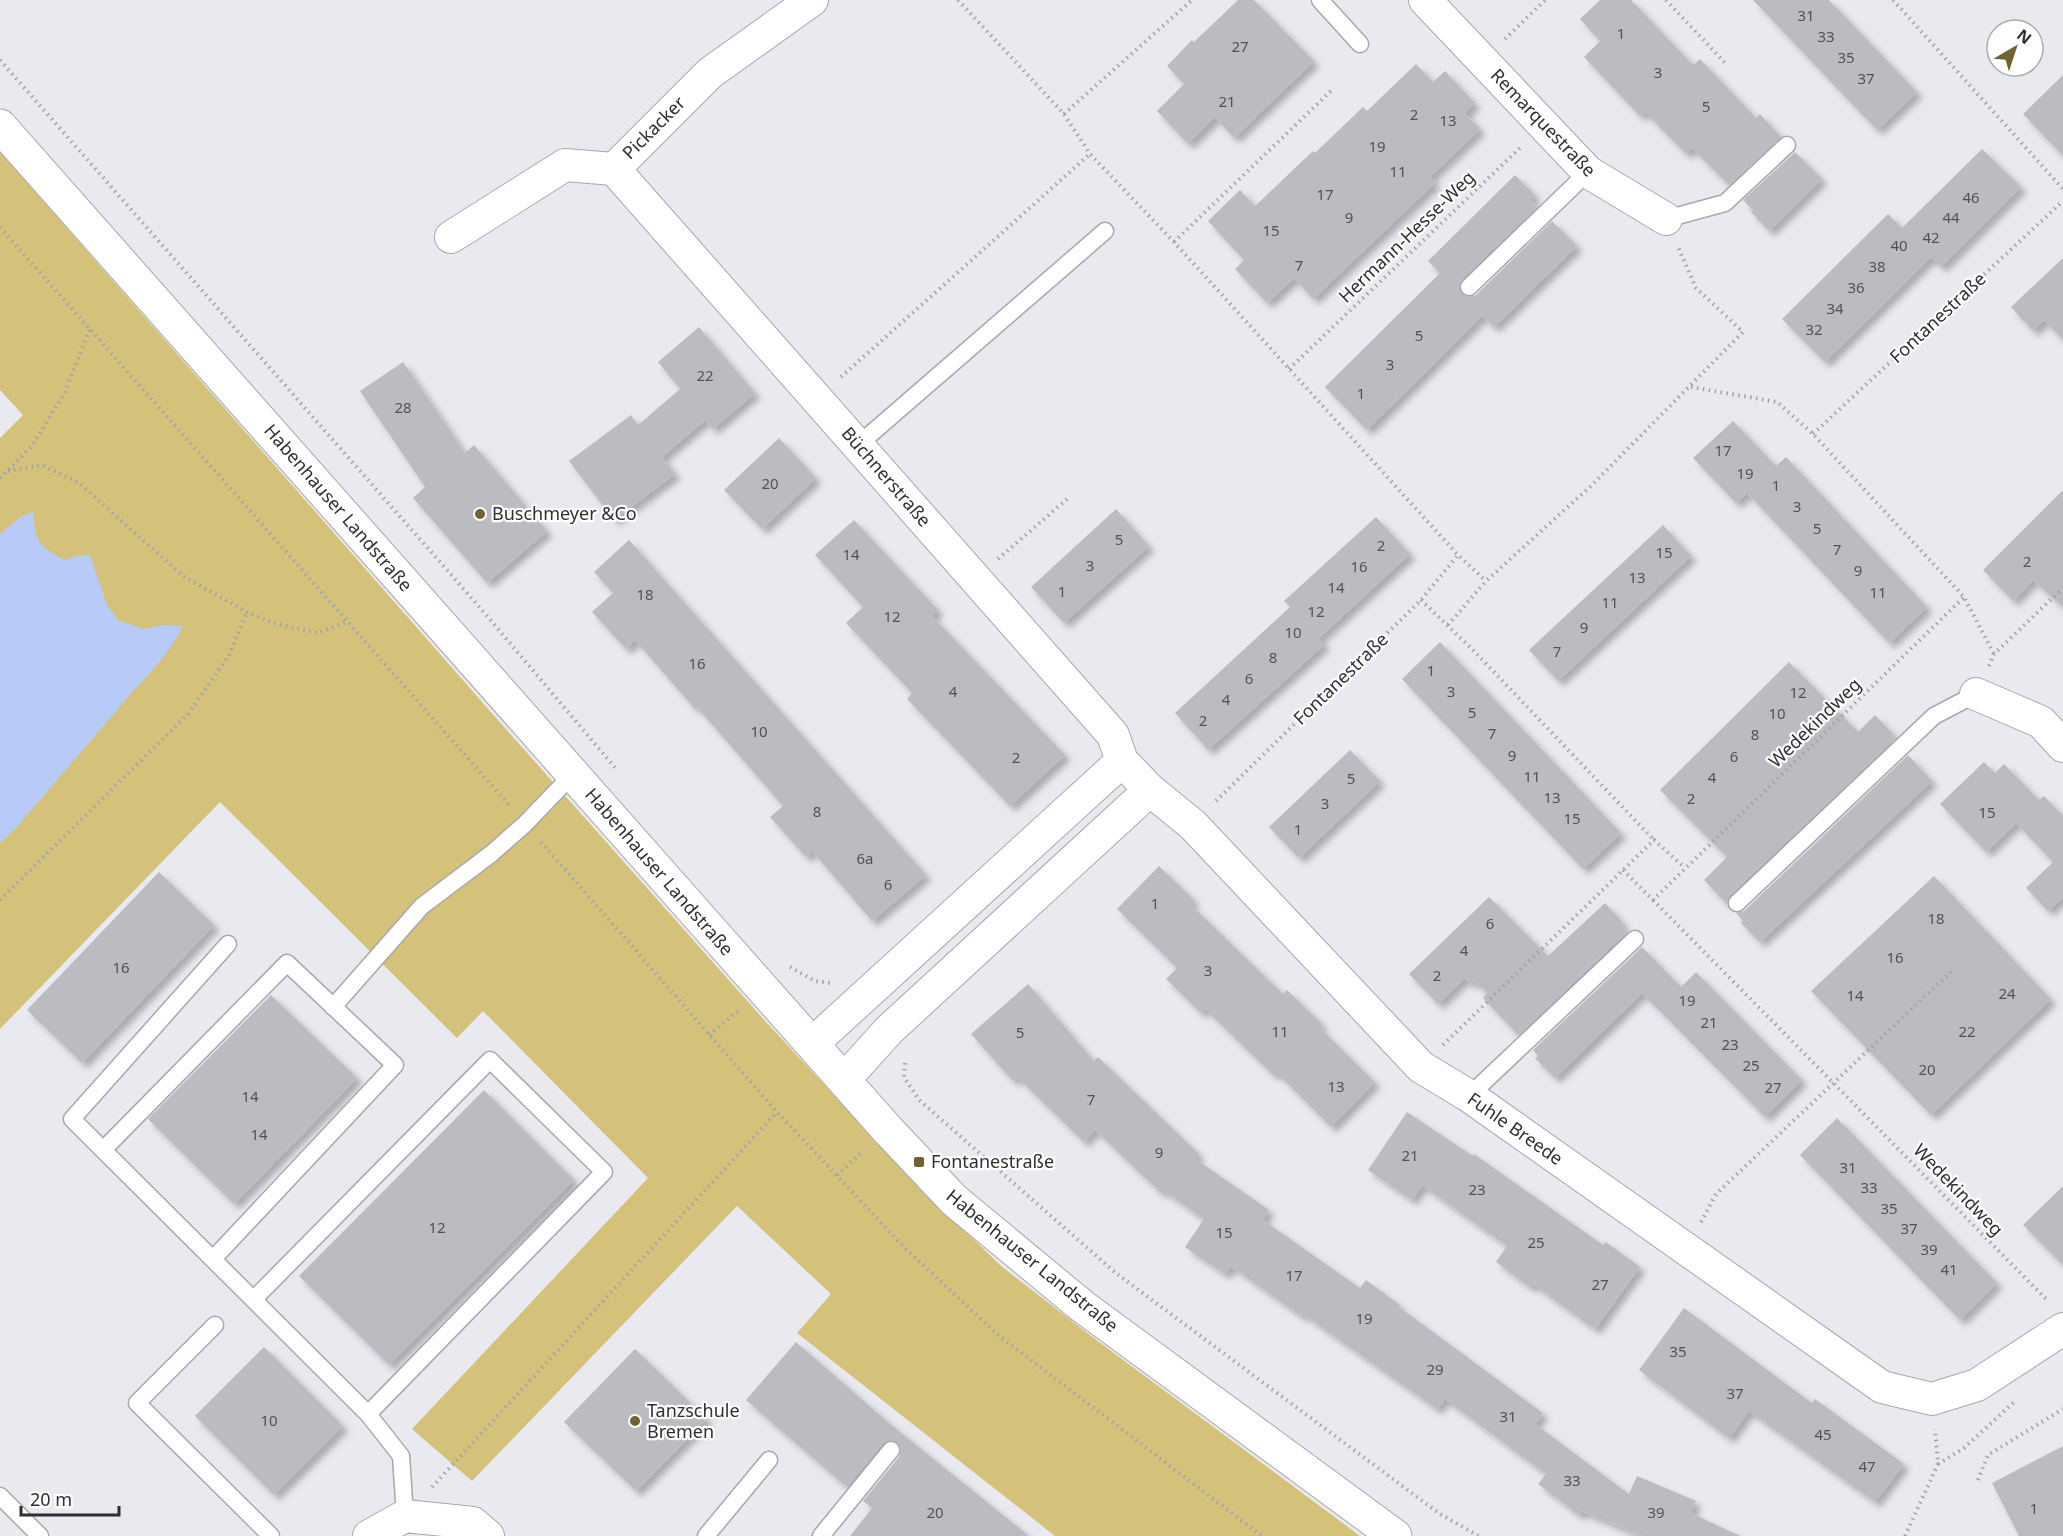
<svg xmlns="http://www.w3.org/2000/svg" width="2063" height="1536" font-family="'Noto Sans',sans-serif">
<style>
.green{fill:#d4c27b}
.water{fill:#b8caf7}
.building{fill:#babcc1;filter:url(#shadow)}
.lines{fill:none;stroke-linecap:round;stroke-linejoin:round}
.lane-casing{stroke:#a5a8ad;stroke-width:19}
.street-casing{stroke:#a5a8ad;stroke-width:34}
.secondary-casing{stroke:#a5a8ad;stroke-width:35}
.path{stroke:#a1a3a7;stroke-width:4;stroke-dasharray:1.5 4.5;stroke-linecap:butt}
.lane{stroke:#fff;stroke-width:16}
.street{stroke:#fff;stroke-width:32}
.secondary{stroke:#fff;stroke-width:33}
.poi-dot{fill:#706330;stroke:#fff;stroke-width:2}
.labels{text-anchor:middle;stroke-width:4.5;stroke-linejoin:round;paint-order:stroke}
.number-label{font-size:15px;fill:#515255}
.street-label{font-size:18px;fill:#2e2f31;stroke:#fff}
.poi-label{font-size:18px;fill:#2e2f31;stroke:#fff;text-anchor:start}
</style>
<defs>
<filter id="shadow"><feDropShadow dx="5.5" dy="5.5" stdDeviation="3" flood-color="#0004"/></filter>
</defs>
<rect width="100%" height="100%" fill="#e8eaf0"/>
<path class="green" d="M0,152L497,719L766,1022L909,1176L1001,1266L1099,1342L1360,1536H1055L797,1333L831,1294L737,1206L472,1481L412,1429L648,1178L483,1011L457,1038L220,802L0,1029V438L23,415L0,390Z"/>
<path class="water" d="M33,512C35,542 39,547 65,560L81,555H90L107,605L119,621L145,629L163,625L183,626C168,657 145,677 124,702C88,744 52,786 16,828L0,843V534L20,517Z"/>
<path class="building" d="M1238,0H1254L1314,61L1234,138L1215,117L1188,144L1157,111L1184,84L1167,66L1192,40L1194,42Z
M1600,0H1631L1693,65L1700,59L1756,118L1760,114L1781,137L1729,185L1692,148L1686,154L1645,112L1640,116L1584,57L1600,41L1580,19Z
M1753,0H1829L1917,92L1877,130Z
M1416,64L1433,82L1445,71L1475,103L1465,113L1480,129L1430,177L1435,183L1313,299L1294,278L1267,303L1235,269L1244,260L1208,221L1240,190L1255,206L1313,151L1315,153L1363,107L1367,111Z
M2063,75V156L2023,114Z
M1982,149L2021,187L1941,267L1931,257L1825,362L1782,319L1888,214L1902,228Z
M1795,152L1822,179L1769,231L1751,212L1753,210L1743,200Z
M1515,175L1535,195L1530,200L1537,207L1462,279L1459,285L1461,294L1467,297L1476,295L1552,221L1577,246L1494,327L1482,316L1367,430L1325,387L1440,273L1428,261Z
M2063,258V340L2044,320L2033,331L2011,307Z
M699,327L755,393L713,429L705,420L662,457L675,474L614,520L569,461L631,415L638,425L680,389L658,362Z
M403,362L465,453L474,445L547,531L487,583L413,498L425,487L360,391Z
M1733,421L1776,466L1786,457L1927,607L1889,643L1747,493L1736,503L1693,458Z
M779,438L816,478L762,529L724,490Z
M2063,490V607L2033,580L2013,601L1983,570Z
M1116,509L1149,546L1064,623L1031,587Z
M1376,517L1410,554L1319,638L1324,645L1208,750L1175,713L1290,607L1284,601Z
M854,520L938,610L932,616L1065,755L1010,806L907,699L912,693L846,623L863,607L815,555Z
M1663,525L1691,556L1558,681L1529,650Z
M629,540L926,875L872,921L812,851L806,857L770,817L783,806L697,707L695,709L635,640L626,649L592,612L613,593L594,572Z
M1440,642L1621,833L1583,869L1402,679Z
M1789,662L1858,732L1875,715L1893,734L1891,737L1894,740L1730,895L1727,904L1704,880L1727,857L1660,790Z
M1350,750L1380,781L1299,858L1269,827Z
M1908,755L1932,781L1760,942L1741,923L1743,921L1736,913L1744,911Z
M1984,762L1995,773L2004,764L2039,800L2044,796L2063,816V897L2048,911L2026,888L2053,862L2016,823L1986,852L1940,804Z
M1159,866L1194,900L1190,904L1283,994L1287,990L1322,1024L1319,1027L1375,1082L1331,1127L1276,1072L1273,1075L1205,1009L1201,1013L1166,979L1177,968L1117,909Z
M159,872L214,925L82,1063L27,1010Z
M1934,876L2051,999L1931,1115L1811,991Z
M1489,897L1548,956L1605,903L1623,923L1621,926L1627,932L1518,1035L1483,998L1487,992L1474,981L1471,984L1465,978L1438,1004L1409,974Z
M1642,947L1681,987L1696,972L1802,1080L1765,1117L1642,993L1555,1078L1535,1058L1538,1056L1533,1050Z
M1028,984L1094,1061L1098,1057L1199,1154L1194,1158L1269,1210L1263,1220L1360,1288L1366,1280L1400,1305L1399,1307L1543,1413L1535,1424L1629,1494L1637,1476L1696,1501L1691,1513L1740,1536H1643L1582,1511L1579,1515L1538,1484L1546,1474L1445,1399L1437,1409L1303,1314L1301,1316L1231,1266L1225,1274L1185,1247L1204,1219L1163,1190L1161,1193L1095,1130L1084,1142L1017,1077L1013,1081L971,1034Z
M271,995L357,1078L234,1204L148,1119Z
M484,1090L574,1180L389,1365L299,1276Z
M1407,1112L1473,1156L1474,1154L1603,1245L1606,1242L1640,1267L1595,1329L1533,1284L1530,1287L1496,1262L1507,1246L1422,1185L1412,1200L1368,1170Z
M1837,1118L1997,1283L1960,1320L1800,1155Z
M2063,1186V1265L2023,1225Z
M1684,1308L1812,1403L1815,1399L1904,1464L1875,1502L1749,1411L1729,1438L1639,1370Z
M796,1342L889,1423L1029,1536H850L872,1508L863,1501L899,1457L901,1447L893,1440L883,1443L847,1487L746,1400Z
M264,1347L343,1426L274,1495L195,1416Z
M635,1349L707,1419L636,1491L564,1422Z
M2063,1446V1536H2019L1992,1483Z"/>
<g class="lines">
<g class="lane-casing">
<path id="lane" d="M1320,0L1360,44
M1666,219L1725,203L1787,145
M1469,287L1588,172
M858,445L1105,231
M1737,903L1934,716L1976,694
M228,944L72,1119L368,1414L401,1456L405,1516
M333,1007L422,906L491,854L525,824L573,774
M1469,1096L1635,939
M103,1150L287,963L395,1065L213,1259
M254,1299L490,1060L604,1172L368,1414
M215,1325L137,1403L271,1536
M0,1496L40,1536
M706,1536L769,1460
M821,1536L891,1450"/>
</g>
<g class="street-casing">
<path id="street" d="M1425,0L1588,172L1666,219
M614,169L1113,735L1122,761L1150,790L1193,825L1421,1067L1469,1096L1882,1387L1932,1399L1977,1385L2063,1329
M451,237L565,165L614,169L710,73L812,0
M1976,694L2041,722L2063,746
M812,1044L1122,761
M844,1080L889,1030L1150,790
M369,1536L405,1516L473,1523L488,1536"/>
</g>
<g class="secondary-casing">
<path id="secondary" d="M0,126L716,936L887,1129L954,1200L1082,1306L1395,1536"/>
</g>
<path class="path" d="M958,0L1064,114L1090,154L1174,242L1458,555
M1666,0L1726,64
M1893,0L2063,189
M1505,39L1545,0
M0,60L482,610L617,770
M1064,114L1192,0
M0,227L509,805
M1174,242L1334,88
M1289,369L1522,146
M841,377L1090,154
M1691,387L1777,402L1813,434L1964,597L1994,654
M1813,434L2063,201
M8,471L42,465L79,483L183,576L247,612L273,623L318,633L349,621
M0,478L32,446L65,392L90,328
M998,559L1067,499
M1421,600L1471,648L1654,840
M1448,625L1486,581L1591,486L1743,332L1696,288L1678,247
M1989,666L1994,654L2063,588
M1216,801L1421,600L1458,555L1486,581
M541,842L777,1112L904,1247L998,1335L1262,1536
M1623,870L1653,900L1964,597
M0,900L188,714L229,655L247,612
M1653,900L2048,1301
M790,967L815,981L830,983
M709,1035L739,1010
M1443,1045L1654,840L1685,868
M905,1063L904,1077L919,1100L1117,1274L1440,1514L1479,1536
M837,1175L863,1151
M1701,1222L1716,1194L1954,969
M1938,1464L1964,1448L2014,1402
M1978,1480L1988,1455L2063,1409
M432,1487L777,1112
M1905,1536L1938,1464L1935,1429"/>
<use href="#lane" class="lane"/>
<use href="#street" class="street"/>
<use href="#secondary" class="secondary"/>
</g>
<g class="poi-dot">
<circle cx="480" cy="514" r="6"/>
<rect x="913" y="1156" width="12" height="12" rx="3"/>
<circle cx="635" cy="1421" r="6"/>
</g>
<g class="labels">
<g class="number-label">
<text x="1806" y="21">31</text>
<text x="1621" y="39">1</text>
<text x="1826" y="42">33</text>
<text x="1240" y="52">27</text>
<text x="1846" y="63">35</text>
<text x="1658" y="78">3</text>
<text x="1866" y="84">37</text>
<text x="1227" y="107">21</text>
<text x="1706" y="112">5</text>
<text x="1414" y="120">2</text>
<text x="1448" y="126">13</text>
<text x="1377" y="152">19</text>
<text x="1398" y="177">11</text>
<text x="1325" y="200">17</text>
<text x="1971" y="203">46</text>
<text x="1349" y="223">9</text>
<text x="1951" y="223">44</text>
<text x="1271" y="236">15</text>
<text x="1931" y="243">42</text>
<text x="1899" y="251">40</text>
<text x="1299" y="271">7</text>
<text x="1877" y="272">38</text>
<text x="1856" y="293">36</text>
<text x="1835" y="314">34</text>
<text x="1814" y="335">32</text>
<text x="1419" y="341">5</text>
<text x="1390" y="370">3</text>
<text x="705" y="381">22</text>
<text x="1361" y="399">1</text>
<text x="403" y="413">28</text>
<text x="1723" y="456">17</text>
<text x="1745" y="479">19</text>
<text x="770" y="489">20</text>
<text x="1776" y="491">1</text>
<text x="1797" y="512">3</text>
<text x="1817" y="534">5</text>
<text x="1119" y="545">5</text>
<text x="1381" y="551">2</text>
<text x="1837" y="555">7</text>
<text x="1664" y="558">15</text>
<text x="851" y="560">14</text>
<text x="2027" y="567">2</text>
<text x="1090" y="571">3</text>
<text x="1359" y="572">16</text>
<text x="1858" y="576">9</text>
<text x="1637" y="583">13</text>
<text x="1336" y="593">14</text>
<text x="1062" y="597">1</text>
<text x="1878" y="598">11</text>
<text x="645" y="600">18</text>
<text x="1610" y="608">11</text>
<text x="1316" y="617">12</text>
<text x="892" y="622">12</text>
<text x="1584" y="633">9</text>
<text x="1293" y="638">10</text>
<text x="1557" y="657">7</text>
<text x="1273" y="663">8</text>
<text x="697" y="669">16</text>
<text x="1431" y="676">1</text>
<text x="1249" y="684">6</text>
<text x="953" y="697">4</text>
<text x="1451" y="697">3</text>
<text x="1798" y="698">12</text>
<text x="1226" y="705">4</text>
<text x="1472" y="718">5</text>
<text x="1777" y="719">10</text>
<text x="1203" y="726">2</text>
<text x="759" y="737">10</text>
<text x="1492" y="739">7</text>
<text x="1755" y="740">8</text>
<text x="1512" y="761">9</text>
<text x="1734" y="762">6</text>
<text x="1016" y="763">2</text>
<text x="1532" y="782">11</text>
<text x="1712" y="783">4</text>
<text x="1351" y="784">5</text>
<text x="1552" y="803">13</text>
<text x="1691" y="804">2</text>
<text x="1325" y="809">3</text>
<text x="817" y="817">8</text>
<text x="1987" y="818">15</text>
<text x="1572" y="824">15</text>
<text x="1298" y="835">1</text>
<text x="865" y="864">6a</text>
<text x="888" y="890">6</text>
<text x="1155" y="909">1</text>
<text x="1936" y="924">18</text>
<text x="1490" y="929">6</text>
<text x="1464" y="956">4</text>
<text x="1895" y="963">16</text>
<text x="121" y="973">16</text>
<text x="1208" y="976">3</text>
<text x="1437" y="981">2</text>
<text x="2007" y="999">24</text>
<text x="1855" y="1001">14</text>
<text x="1687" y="1006">19</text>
<text x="1709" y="1028">21</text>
<text x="1280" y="1037">11</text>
<text x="1967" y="1037">22</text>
<text x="1020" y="1038">5</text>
<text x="1730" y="1050">23</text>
<text x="1751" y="1071">25</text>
<text x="1927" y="1075">20</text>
<text x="1336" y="1092">13</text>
<text x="1773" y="1093">27</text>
<text x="250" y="1102">14</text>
<text x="1091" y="1105">7</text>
<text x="259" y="1140">14</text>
<text x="1159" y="1158">9</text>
<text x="1410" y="1161">21</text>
<text x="1848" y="1173">31</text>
<text x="1869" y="1193">33</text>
<text x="1477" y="1195">23</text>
<text x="1889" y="1214">35</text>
<text x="437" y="1233">12</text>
<text x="1909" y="1234">37</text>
<text x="1224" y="1238">15</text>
<text x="1536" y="1248">25</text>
<text x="1929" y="1255">39</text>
<text x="1949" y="1275">41</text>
<text x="1294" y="1281">17</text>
<text x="1600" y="1290">27</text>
<text x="1364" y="1324">19</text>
<text x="1678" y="1357">35</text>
<text x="1435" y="1375">29</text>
<text x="1735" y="1399">37</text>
<text x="1508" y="1422">31</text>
<text x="269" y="1426">10</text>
<text x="1823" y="1440">45</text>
<text x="1867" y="1472">47</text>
<text x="1572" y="1486">33</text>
<text x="2034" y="1514">1</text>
<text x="935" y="1518">20</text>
<text x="1656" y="1518">39</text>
</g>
<g class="street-label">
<text transform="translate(1543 123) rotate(46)" y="6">Remarquestraße</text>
<text transform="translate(654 128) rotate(-45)" y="6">Pickacker</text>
<text transform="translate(1407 237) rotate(-44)" y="6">Hermann-Hesse-Weg</text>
<text transform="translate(1938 318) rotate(-43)" y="6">Fontanestraße</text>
<text transform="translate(886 477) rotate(49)" y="6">Büchnerstraße</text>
<text transform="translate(338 508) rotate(49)" y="6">Habenhauser Landstraße</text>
<text transform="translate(1341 679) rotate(-44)" y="6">Fontanestraße</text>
<text transform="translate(1815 723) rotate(-44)" y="6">Wedekindweg</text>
<text transform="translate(659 872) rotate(49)" y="6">Habenhauser Landstraße</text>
<text transform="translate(1515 1129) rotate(35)" y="6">Fuhle Breede</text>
<text transform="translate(1958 1190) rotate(46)" y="6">Wedekindweg</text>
<text transform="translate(1032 1261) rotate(39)" y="6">Habenhauser Landstraße</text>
</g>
<g class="poi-label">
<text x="492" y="520">Buschmeyer &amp;Co</text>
<text x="931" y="1168">Fontanestraße</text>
<text x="647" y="1417">Tanzschule<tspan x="647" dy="21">Bremen</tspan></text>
</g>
</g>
<g transform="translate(2015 48) rotate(39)"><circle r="28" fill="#ffffff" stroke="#abacad" stroke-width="1.5"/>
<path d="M0-4.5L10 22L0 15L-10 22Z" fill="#706330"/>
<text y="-9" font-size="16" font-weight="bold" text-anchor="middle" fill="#2e2f31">N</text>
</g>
<path d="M21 1506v9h98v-9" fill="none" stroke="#2e2f31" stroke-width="3"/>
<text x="30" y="1506" font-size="18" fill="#2e2f31" stroke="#ffffff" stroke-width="4.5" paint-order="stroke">20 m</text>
</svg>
